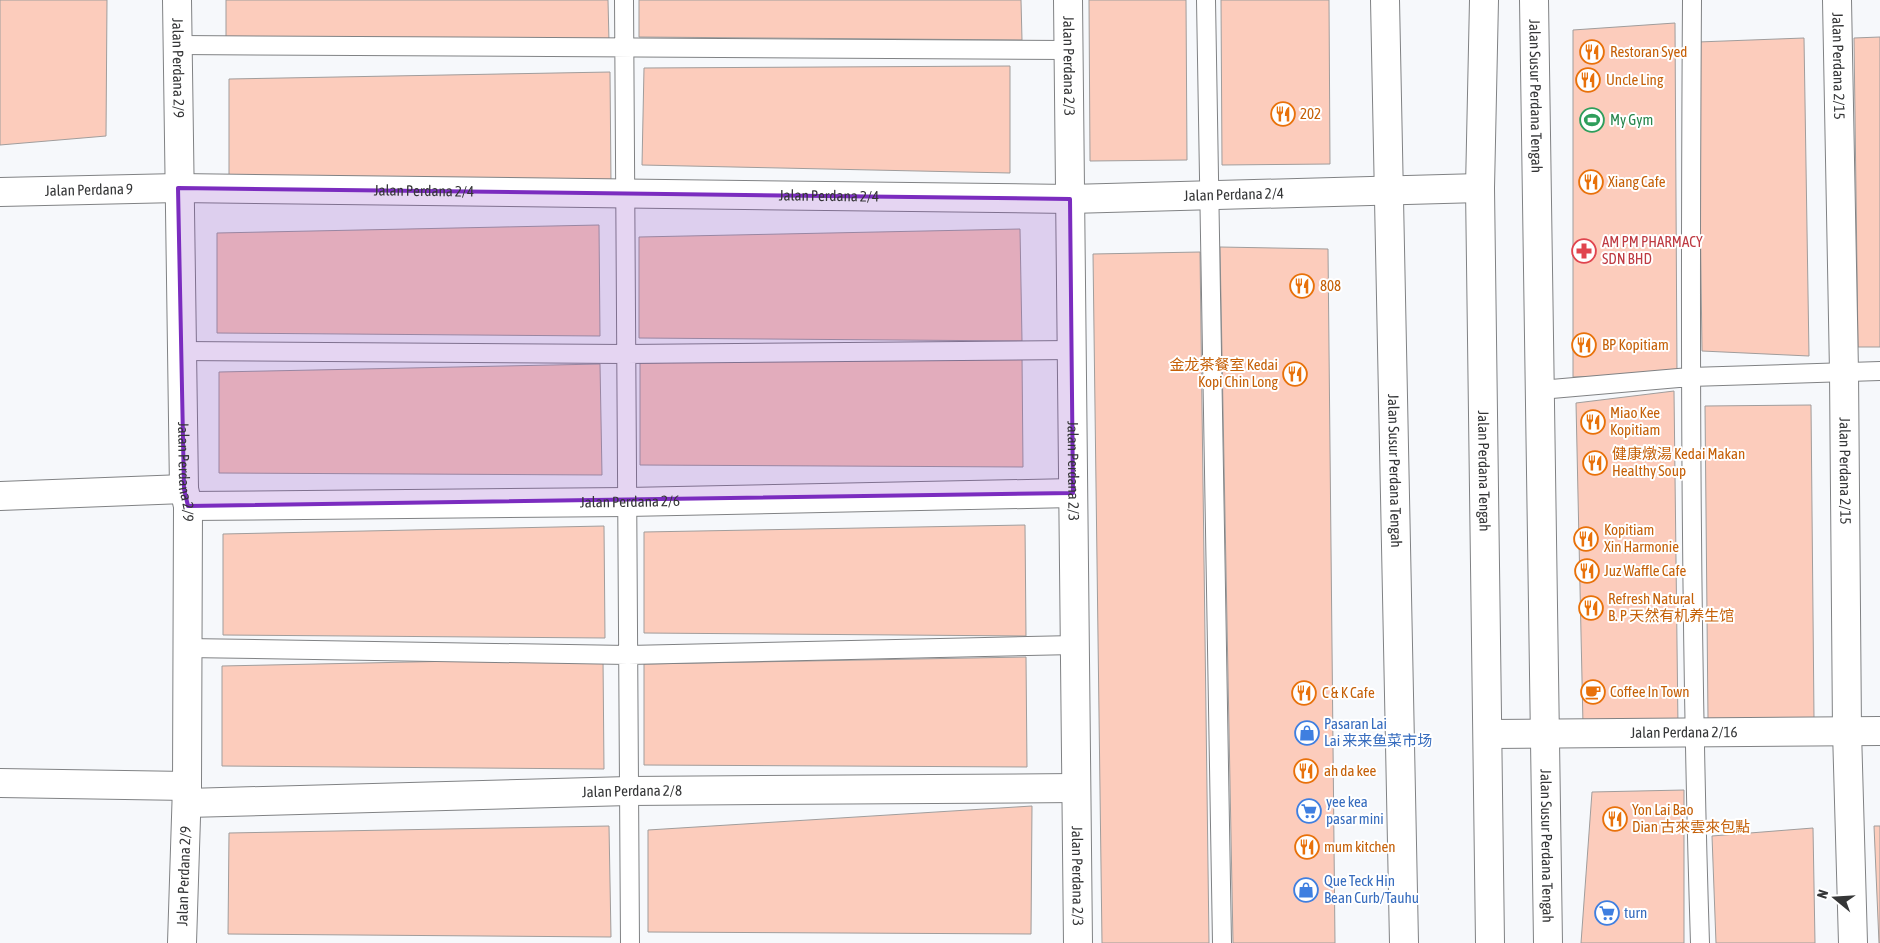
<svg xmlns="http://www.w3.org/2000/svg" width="1880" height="943" font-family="'Asap Condensed','Noto Sans SC',sans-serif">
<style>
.building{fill:#fcccbc;stroke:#a09d9c}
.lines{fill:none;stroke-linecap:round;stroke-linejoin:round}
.lane-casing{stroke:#808284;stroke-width:20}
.street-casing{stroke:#808284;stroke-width:30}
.lane{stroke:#fff;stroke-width:18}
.street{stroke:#fff;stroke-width:28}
.marked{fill:#7b2cbf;fill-opacity:0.2;stroke:#7b2cbf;stroke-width:4;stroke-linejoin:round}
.labels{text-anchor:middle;stroke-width:4;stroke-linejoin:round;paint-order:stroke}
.food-label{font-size:15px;fill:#c56008;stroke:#fff;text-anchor:start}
.street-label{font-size:15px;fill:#353637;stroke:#fff}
.leisure-label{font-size:15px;fill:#27864d;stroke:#fff;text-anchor:start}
.health-label{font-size:15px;fill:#be3a42;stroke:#fff;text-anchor:start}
.shop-label{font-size:15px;fill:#366cbe;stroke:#fff;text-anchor:start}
</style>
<rect width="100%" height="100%" fill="#f6f8fb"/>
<path class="building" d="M0,0H107L106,136L0,145Z
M226,0H608L609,42L226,40Z
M639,0H1021L1022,40L639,37Z
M1089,0H1186L1187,160L1090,161Z
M1221,0H1329L1330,164L1222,165Z
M1675,23L1677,374L1573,377V30Z
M1880,37V347H1858L1854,38Z
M1804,38L1809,356L1702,351L1698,42Z
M1010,66V173L642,165L644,68Z
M610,72L611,183L229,180V79Z
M599,225L600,336L217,333V233Z
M1020,229L1022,341L639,338V237Z
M1220,247L1328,249L1335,943H1233Z
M1200,252L1209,943H1102L1093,254Z
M1022,356L1023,467L640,465V363Z
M600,364L602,475L219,473V372Z
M1674,391L1678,727L1583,725L1576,403Z
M1811,405L1814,718L1708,719L1705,406Z
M1025,525L1026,636L644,633V532Z
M604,526L605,638L223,635V534Z
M1026,657L1027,767L644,765V664Z
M603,658L604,769L222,766V666Z
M1684,790V943H1581L1592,792Z
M1032,806L1031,934L648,932V830Z
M609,826L611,937L228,934L229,833Z
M1874,826H1880V943H1879Z
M1813,828L1815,943H1716L1712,836Z"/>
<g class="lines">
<g class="lane-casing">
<path id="lane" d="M624,0L630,943
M1206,0L1222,943
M1692,0C1690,315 1690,629 1700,943
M178,45L1068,50
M181,351L626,354L1072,350
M1540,390L1690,377L1880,371
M186,648L628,655L1075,645"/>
</g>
<g class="street-casing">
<g id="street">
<path id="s1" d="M177,0L184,489L188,506L187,786L182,943"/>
<path id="s2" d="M1068,0L1078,943"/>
<path id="s3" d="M1385,0L1404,943"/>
<path id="s4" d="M1484,0L1480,188L1490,943"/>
<path id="s5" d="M1534,0L1548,943"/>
<path id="s6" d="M1837,0L1844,372L1847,731L1853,943"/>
<path id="s7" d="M0,192L178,188L1070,199L1480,188"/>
<path d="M0,496L184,489"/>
<path id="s8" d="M188,506L627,502L1073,493"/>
<path id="s9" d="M1489,734L1880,731"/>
<path d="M0,783L187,786"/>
<path id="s10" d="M187,803L629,791L1076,788"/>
</g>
</g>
<use href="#lane" class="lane"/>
<use href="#street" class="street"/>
</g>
<path class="marked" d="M178,188L1070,199L1073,493L188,506L184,489Z"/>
<defs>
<g id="restaurant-ring" transform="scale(1.25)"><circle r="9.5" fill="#fff" stroke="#e8710a" stroke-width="1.5"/><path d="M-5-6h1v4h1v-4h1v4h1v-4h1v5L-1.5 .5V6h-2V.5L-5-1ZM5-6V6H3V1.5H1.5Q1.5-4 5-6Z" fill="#e8710a"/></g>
<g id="stadium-ring" transform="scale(1.25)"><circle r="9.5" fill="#fff" stroke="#2e9e5b" stroke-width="1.5"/><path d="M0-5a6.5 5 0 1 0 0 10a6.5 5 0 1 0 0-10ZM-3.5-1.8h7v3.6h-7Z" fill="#2e9e5b"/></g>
<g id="pharmacy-ring" transform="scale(1.25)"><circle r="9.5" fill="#fff" stroke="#e0444e" stroke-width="1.5"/><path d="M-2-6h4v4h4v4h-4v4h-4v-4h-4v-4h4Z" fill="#e0444e"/></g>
<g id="cafe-ring" transform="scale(1.25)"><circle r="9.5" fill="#fff" stroke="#e8710a" stroke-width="1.5"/><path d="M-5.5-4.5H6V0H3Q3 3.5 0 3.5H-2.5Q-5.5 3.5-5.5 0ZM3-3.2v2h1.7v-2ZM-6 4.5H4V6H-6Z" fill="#e8710a"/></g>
<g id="shop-ring" transform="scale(1.25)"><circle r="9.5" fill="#fff" stroke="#3f7fe0" stroke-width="1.5"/><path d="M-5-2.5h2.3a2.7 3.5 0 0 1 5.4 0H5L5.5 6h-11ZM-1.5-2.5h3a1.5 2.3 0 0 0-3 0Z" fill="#3f7fe0"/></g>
<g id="supermarket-ring" transform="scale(1.25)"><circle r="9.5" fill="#fff" stroke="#3f7fe0" stroke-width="1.5"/><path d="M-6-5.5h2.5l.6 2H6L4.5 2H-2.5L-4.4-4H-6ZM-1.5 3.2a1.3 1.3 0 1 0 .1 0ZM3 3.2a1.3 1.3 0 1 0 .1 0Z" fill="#3f7fe0"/></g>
</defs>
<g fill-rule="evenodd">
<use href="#restaurant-ring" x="1592" y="52"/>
<use href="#restaurant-ring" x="1588" y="80"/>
<use href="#restaurant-ring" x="1283" y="114"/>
<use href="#stadium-ring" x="1592" y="120"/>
<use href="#restaurant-ring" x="1591" y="182"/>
<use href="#pharmacy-ring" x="1584" y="251"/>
<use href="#restaurant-ring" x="1302" y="286"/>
<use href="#restaurant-ring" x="1584" y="345"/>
<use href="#restaurant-ring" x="1295" y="374"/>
<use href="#restaurant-ring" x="1593" y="422"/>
<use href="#restaurant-ring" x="1595" y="463"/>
<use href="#restaurant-ring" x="1586" y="539"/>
<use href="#restaurant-ring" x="1587" y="571"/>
<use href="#restaurant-ring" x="1591" y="608"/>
<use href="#cafe-ring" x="1593" y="692"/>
<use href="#restaurant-ring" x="1304" y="693"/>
<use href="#shop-ring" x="1307" y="733"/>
<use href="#restaurant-ring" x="1306" y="771"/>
<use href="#supermarket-ring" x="1309" y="811"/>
<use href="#restaurant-ring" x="1615" y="819"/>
<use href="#restaurant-ring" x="1307" y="847"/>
<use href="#shop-ring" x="1306" y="890"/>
<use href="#supermarket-ring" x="1607" y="913"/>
</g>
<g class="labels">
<g class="food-label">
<text x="1610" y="57">Restoran Syed</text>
<text x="1606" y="85">Uncle Ling</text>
<text x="1300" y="119">202</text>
<text x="1608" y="187">Xiang Cafe</text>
<text x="1320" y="291">808</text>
<text x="1602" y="350">BP Kopitiam</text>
<text x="1278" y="370" text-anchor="end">金龙茶餐室 Kedai<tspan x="1278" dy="17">Kopi Chin Long</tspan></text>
<text x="1610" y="418">Miao Kee<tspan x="1610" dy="17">Kopitiam</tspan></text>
<text x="1612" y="459">健康燉湯 Kedai Makan<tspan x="1612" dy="17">Healthy Soup</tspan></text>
<text x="1604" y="535">Kopitiam<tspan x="1604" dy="17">Xin Harmonie</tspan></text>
<text x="1604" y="576">Juz Waffle Cafe</text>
<text x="1608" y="604">Refresh Natural<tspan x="1608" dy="17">B. P 天然有机养生馆</tspan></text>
<text x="1610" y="697">Coffee In Town</text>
<text x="1322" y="698">C &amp; K Cafe</text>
<text x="1324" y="776">ah da kee</text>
<text x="1632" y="815">Yon Lai Bao<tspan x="1632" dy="17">Dian 古來雲來包點</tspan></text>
<text x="1324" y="852">mum kitchen</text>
</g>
<g class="street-label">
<text dy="5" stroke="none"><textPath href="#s1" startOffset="68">Jalan Perdana 2/9</textPath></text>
<text dy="5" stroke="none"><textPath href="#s2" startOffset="66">Jalan Perdana 2/3</textPath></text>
<text dy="5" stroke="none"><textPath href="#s6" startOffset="66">Jalan Perdana 2/15</textPath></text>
<text dy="5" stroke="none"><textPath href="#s5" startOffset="96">Jalan Susur Perdana Tengah</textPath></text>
<text dy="5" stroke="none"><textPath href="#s7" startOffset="89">Jalan Perdana 9</textPath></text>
<text dy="5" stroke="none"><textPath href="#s7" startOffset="424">Jalan Perdana 2/4</textPath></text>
<text dy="5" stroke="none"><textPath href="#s7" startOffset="1234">Jalan Perdana 2/4</textPath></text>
<text dy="5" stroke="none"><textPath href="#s7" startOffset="829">Jalan Perdana 2/4</textPath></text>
<text dy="5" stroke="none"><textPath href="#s4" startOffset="471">Jalan Perdana Tengah</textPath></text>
<text dy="5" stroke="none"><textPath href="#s1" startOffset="472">Jalan Perdana 2/9</textPath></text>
<text dy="5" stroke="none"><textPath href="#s2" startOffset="471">Jalan Perdana 2/3</textPath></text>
<text dy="5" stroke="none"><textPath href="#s3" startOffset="471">Jalan Susur Perdana Tengah</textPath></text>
<text dy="5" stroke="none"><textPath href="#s6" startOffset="471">Jalan Perdana 2/15</textPath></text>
<text dy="5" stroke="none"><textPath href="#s8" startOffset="442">Jalan Perdana 2/6</textPath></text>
<text dy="5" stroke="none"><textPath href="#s9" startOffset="195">Jalan Perdana 2/16</textPath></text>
<text dy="5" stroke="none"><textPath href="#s10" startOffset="445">Jalan Perdana 2/8</textPath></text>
<text dy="5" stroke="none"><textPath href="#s5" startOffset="846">Jalan Susur Perdana Tengah</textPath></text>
<text transform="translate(184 876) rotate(-88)" y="5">Jalan Perdana 2/9</text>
<text dy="5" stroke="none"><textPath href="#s2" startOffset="876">Jalan Perdana 2/3</textPath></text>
</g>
<g class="leisure-label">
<text x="1610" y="125">My Gym</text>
</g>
<g class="health-label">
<text x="1602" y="247">AM PM PHARMACY<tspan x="1602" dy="17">SDN BHD</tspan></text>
</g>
<g class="shop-label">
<text x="1324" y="729">Pasaran Lai<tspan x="1324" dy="17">Lai 来来鱼菜市场</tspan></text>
<text x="1326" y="807">yee kea<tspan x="1326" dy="17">pasar mini</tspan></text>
<text x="1324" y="886">Que Teck Hin<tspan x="1324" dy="17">Bean Curb/Tauhu</tspan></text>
<text x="1624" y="918">turn</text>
</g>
</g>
<g transform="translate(1835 898) rotate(288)" stroke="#ffffff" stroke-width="4" paint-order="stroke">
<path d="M0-4L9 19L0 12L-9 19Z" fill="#353637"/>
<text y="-8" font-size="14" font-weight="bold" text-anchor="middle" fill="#353637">N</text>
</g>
</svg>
